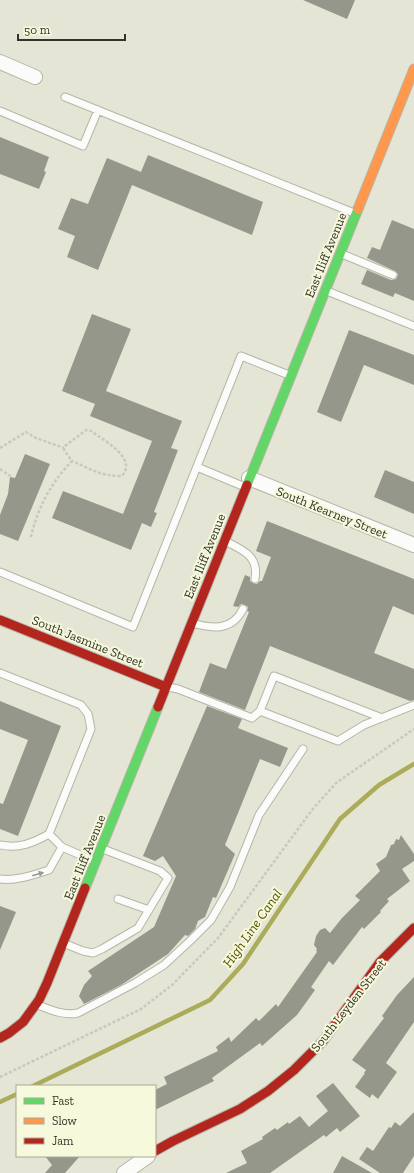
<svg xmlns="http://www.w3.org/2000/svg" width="414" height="1173" font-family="'Zilla Slab',serif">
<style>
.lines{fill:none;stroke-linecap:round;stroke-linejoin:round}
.stream{stroke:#abac5a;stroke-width:4.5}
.building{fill:#96978b}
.lane-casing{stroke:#b5b6a9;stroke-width:9}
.street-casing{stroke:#b5b6a9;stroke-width:16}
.fast-casing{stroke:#b5b6a9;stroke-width:11}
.slow-casing{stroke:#b5b6a9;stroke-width:11}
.jam-casing{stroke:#b5b6a9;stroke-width:11}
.path{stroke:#c8c8c3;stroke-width:2.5;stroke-dasharray:3 2;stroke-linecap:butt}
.lane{stroke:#fbfbf9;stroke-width:7}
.street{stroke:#fbfbf9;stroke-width:14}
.fast{stroke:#63d668;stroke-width:9}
.slow{stroke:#ff974d;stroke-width:9}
.jam{stroke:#b3261e;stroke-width:9}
.oneway{fill:#979891}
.labels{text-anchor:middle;stroke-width:4;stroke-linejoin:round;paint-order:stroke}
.street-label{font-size:13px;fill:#333429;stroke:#f7f9dc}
.water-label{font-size:14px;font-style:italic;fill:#555502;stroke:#f7f9dc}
</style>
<rect width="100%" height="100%" fill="#e4e5d5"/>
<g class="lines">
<path class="stream" d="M33,1086L210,1000L243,964L340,819L379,785L414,764
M0,1102L17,1094"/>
</g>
<path class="building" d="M303,0H355L347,19Z
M0,137L49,157L44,171L46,172L39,189L0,174Z
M148,155L263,202L252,235L132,185L98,270L67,257L75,236L58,229L71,198L88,204L107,158L141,172Z
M392,220L414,229V301L395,293L393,297L361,284L367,270L391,280L396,279L397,277L398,274L395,271L367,258L372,247L380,250Z
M92,314L131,329L106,391L182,421L171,448L178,450L154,512L157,513L151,527L142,523L131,550L52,518L63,491L123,514L152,441L90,416L95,404L62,391Z
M349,330L414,355V385L364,365L341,422L317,412Z
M25,454L50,464L18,541L0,534V515L8,494L10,477L15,478Z
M385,470L414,482V514L374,497Z
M267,521L414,579V615L393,606L374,653L414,669V700L410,701L270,646L245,710L199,692L210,663L226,669L249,612L247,611L248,607L245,605L241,604L238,607L233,606L245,575L250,577V581L253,583L257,584L260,581H262L271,557L256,551Z
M0,701L61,726L18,836L0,829V803L3,804L28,740L0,729Z
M207,706L242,719L238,728L288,748L280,767L260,759L225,845L235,854L216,898L213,897L205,917L198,921L195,929L188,936L185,935L168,954L121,985L84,1004L79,996L84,985L92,976L88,971L154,927L176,876L163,856L155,861L143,856Z
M401,835L414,854V861L402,869L410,881L387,899L389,901L380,911L381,912L364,929L362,927L333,965L329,961L311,987L315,990L297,1015L262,1046L260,1043L212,1078L214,1081L155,1110V1090L167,1084L164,1077L218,1051L216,1047L229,1037L231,1042L256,1018L259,1021L276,1004L278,1007L317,952L316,950L317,949L314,945L316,936L320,930L325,928L330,933L342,918L360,900L355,896L380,871L376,864L386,857L391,845L394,844L396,839L399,840Z
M0,906L16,912L0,950Z
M414,977V1022L386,1063L397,1072L378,1099L372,1094L370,1098L355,1087L365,1073H364L366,1070L352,1060L384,1018L382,1016L397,995Z
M333,1083L360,1116L340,1132L337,1128L326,1137L324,1135L270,1173H226L247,1163L241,1151L263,1139L262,1137L275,1128L277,1130L288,1122L289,1124L300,1116L309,1127L328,1111L316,1096Z
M414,1112V1156L403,1173H380L359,1159L367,1147L373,1151L389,1127L391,1128L395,1122L400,1126Z
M45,1156H80L65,1173H45L52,1165Z
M342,1156L372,1173H333Z"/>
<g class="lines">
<g class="lane-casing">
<path id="lane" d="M65,97L354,213
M0,111L83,146L98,110
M342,254L393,275
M327,291L414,326
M197,467L245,487
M225,541C243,550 259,556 255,579
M0,572L133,627L241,356L289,375
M192,623C213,629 232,631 243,609
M0,673L81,705L88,714L91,729L49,834L62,847L94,861
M168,687L178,689L252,718L260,711L338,741L364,725L414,705
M260,711L274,676L382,718
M0,845C19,849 33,843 49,834
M0,879C16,881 33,875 49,870L62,847
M118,899L149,910
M63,943L83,951L93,953L102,949L138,928L168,878L160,871L103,849
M38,1005C51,1010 64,1016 78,1013L135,983L164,965L191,940L211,920L230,887L259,815L303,749"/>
</g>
<g class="street-casing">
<path id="street" d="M0,62L35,77
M249,478L414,545
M124,1173L148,1156"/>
</g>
<g class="fast-casing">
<path id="fast" d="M247,485L358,209
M85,888L158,707"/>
</g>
<g class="slow-casing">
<path id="slow" d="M358,209L414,69"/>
</g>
<g class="jam-casing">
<path id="jam" d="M0,620L166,687
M158,707L247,485
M0,1038L9,1033L23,1022L39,1000L47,983L85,888
M155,1151L173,1141L240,1109L268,1091L294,1070L323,1041L380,962L414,928"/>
</g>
<path class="path" d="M0,448L26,432L36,438L64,448
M0,469L12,477
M31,537C37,509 52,481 72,461L64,450L65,446L86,430L91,431C103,440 138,458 122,476H120C100,476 89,468 72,461
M0,1077L141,1009L172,985L218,938L312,810L336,783L414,729"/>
<use href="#lane" class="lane"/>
<use href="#street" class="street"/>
<use href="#fast" class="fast"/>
<use href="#slow" class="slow"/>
<use href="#jam" class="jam"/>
</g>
<defs><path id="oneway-solid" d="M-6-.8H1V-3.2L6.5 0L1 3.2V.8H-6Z"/></defs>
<use class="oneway" href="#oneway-solid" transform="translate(38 874) rotate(-16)"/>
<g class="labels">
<g class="street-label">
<text transform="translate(325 255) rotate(-68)" y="5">East Iliff Avenue</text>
<text transform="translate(332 512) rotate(22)" y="5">South Kearney Street</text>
<text transform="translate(204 556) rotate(-68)" y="5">East Iliff Avenue</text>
<text transform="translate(88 641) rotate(22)" y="5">South Jasmine Street</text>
<text transform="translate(84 857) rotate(-68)" y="5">East Iliff Avenue</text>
<text transform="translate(348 1005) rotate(-52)" y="5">South Leyden Street</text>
</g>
<g class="water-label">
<text transform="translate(252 928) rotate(-55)" y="5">High Line Canal</text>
</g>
</g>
<rect x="16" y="1085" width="140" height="72" fill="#f7f9dc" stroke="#a9aa94"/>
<rect x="24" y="1098" width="20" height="6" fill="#63d668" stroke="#a9aa94"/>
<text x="52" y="1105" font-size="12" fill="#333429">Fast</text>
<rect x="24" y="1118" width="20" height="6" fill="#ff974d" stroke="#a9aa94"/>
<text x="52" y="1125" font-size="12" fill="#333429">Slow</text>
<rect x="24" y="1138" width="20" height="6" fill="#b3261e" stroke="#a9aa94"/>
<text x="52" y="1145" font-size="12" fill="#333429">Jam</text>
<path d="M18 34v6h107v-6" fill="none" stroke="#333429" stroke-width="2"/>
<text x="24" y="34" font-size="12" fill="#333429" stroke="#f7f9dc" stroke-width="3" paint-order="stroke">50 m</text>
</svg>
